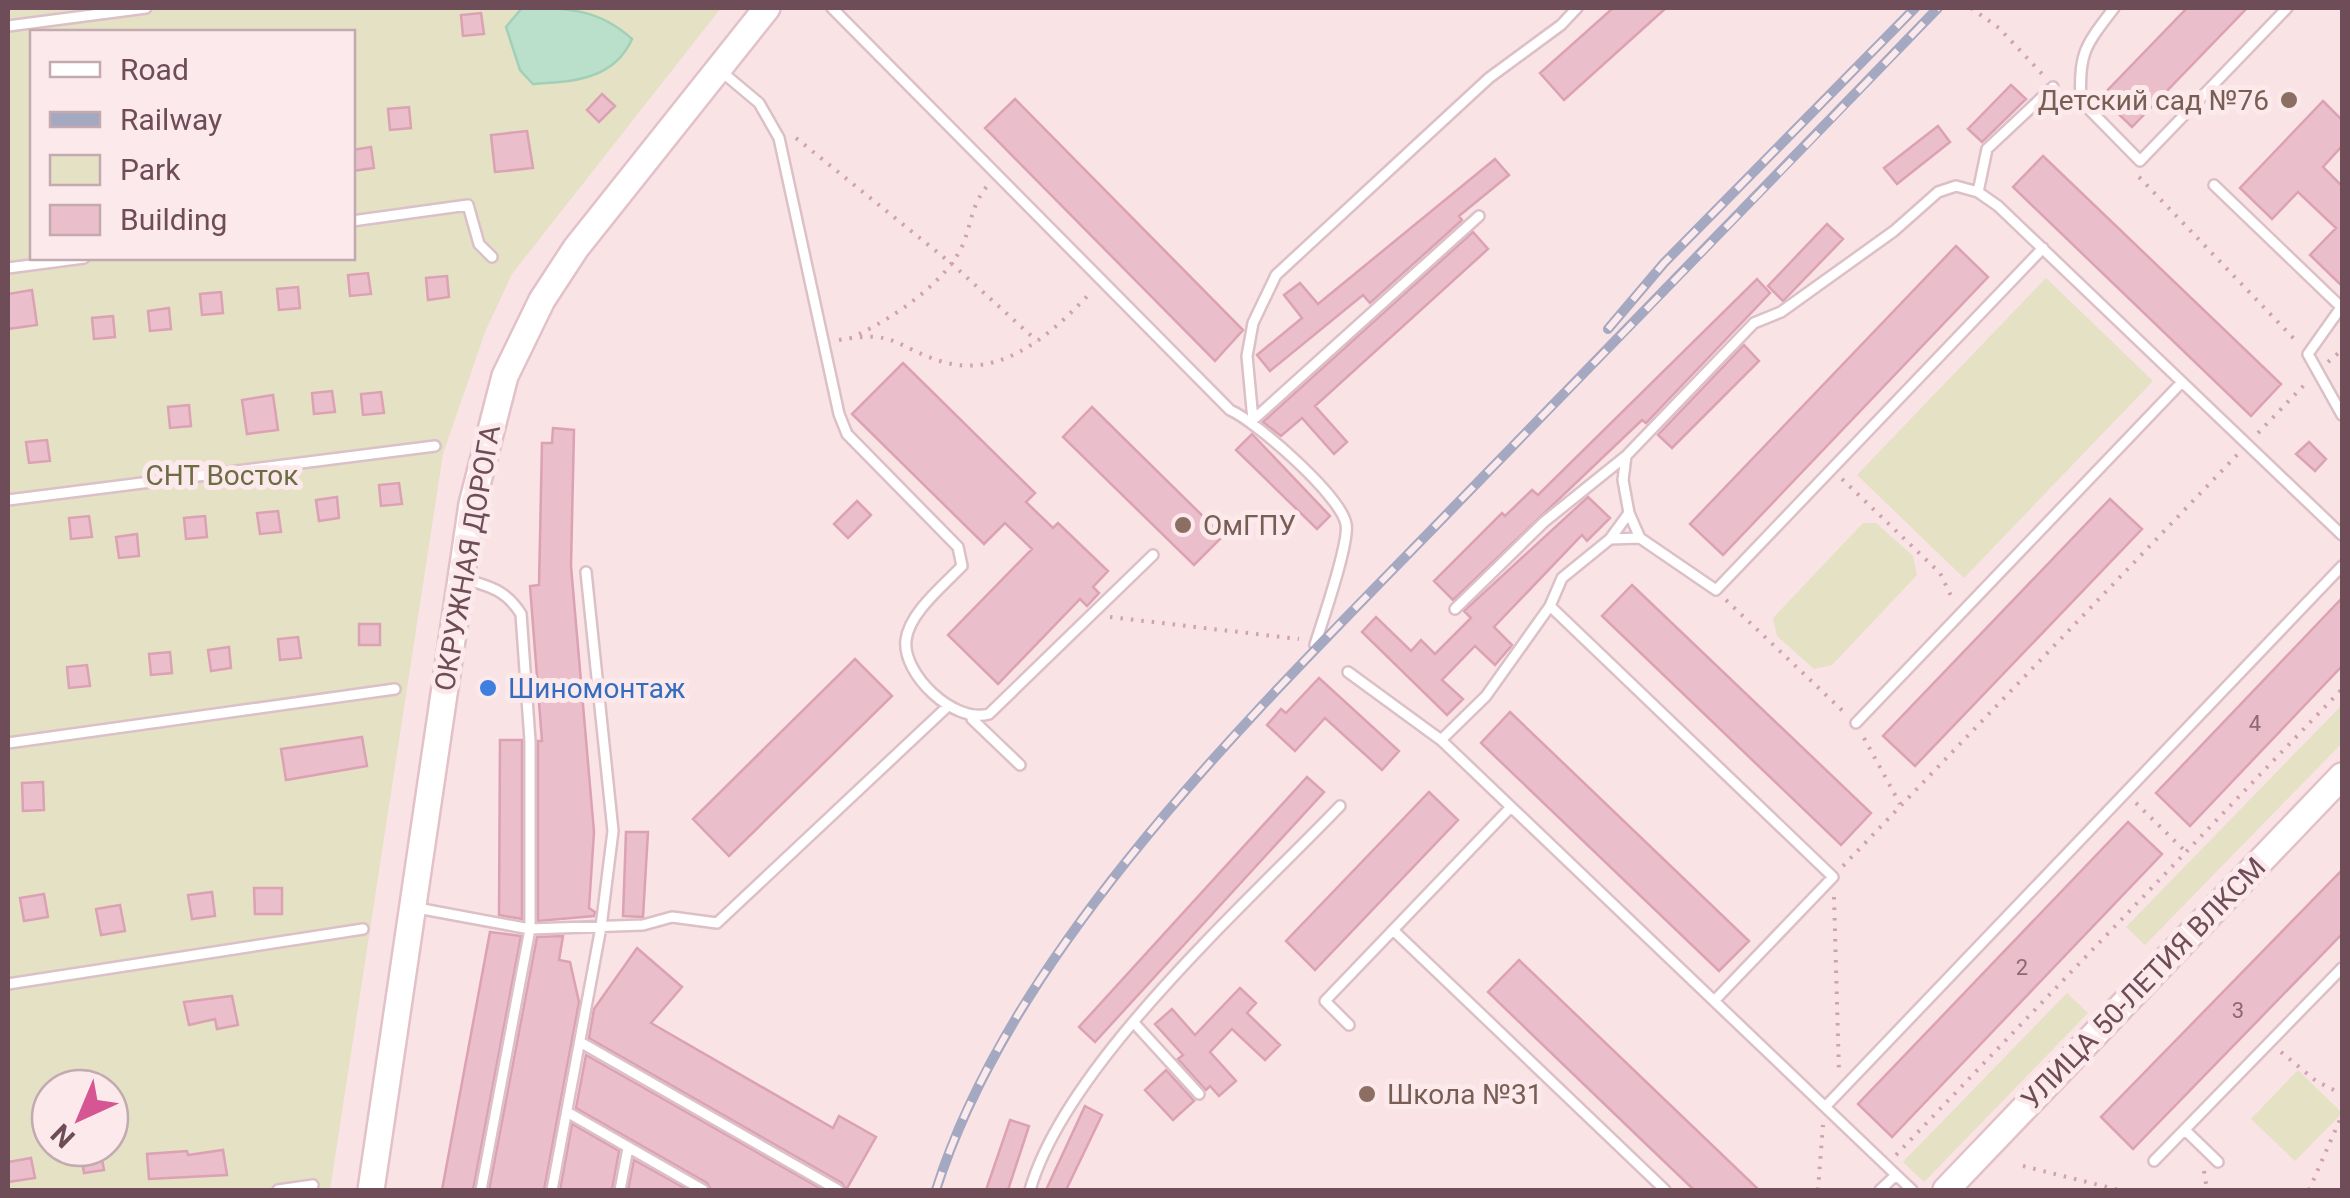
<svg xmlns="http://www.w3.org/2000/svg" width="2350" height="1198" font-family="Roboto,sans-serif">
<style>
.green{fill:#e4e1c4;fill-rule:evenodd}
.water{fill:#bae0cb;stroke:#a2d0b7;stroke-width:2.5}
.building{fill:#ebbecb;stroke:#dca1b3;stroke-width:2.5}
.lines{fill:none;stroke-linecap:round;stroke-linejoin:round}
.service-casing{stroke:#dcc0c7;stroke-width:14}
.secondary-casing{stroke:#e2c1c9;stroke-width:30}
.path{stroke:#cfa2b0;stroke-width:4;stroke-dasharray:2.5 8;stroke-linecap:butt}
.service{stroke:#fff;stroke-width:9}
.secondary{stroke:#fff;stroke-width:25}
.rail-casing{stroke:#a4a8c0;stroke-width:10}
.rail{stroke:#fce9eb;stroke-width:6;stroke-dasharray:19;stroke-linecap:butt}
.education-dot{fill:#8d6e63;stroke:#fce9eb;stroke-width:4}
.shop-dot{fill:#3f7fe0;stroke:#fce9eb;stroke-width:4}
.labels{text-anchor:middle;stroke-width:10;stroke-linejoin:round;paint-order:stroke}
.number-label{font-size:22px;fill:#8d6875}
.education-label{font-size:28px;fill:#785e54;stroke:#fce9eb;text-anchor:start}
.park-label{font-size:28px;fill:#6d6d43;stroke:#fce9eb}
.street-label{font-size:28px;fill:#6e4c58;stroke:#fce9eb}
.shop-label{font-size:28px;fill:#366cbe;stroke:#fce9eb;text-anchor:start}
</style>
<rect width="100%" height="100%" fill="#f9e3e5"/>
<path class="green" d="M8,8H721L512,274L485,332L443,454L330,1190H8ZM32,32H352V258H32ZM50,1088H110V1148H50Z
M2046,278L2153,381L1964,578L1857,475Z
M1863,523H1876L1913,556L1917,575L1832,665L1814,669L1777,636L1773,618Z
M2342,705V743L2145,945L2126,927Z
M2067,993L2088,1013L1924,1182L1903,1162Z
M2298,1070L2342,1113L2295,1161L2251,1119Z"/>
<path class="water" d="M522,8C566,8 598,8 632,39C614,80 572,82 533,84L520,70L506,27Z"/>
<path class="building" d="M1613,8H1666L1564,100L1540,73Z
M2187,8H2247L2132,127L2101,97Z
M481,13L484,34L463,36L461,15Z
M2011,85L2026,99L1982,142L1968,129Z
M602,94L615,106L599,122L587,110Z
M1015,99L1243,330L1215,361L985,128Z
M2323,101L2342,120V146L2323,167L2342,186V286L2310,255L2336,228L2298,192L2272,219L2240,188Z
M409,107L411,128L390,130L388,109Z
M1938,126L1950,142L1897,184L1884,168Z
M527,131L533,168L495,172L491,135Z
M371,147L374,168L352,171V150Z
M2043,156L2281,384L2251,416L2013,187Z
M1495,159L1509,175L1459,216L1462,220L1370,303L1363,295L1270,371L1257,355L1302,318L1284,295L1300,283L1318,304Z
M1827,224L1843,239L1783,301L1768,286Z
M1473,232L1488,249L1315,406L1347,442L1334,454L1302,418L1281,436L1263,422Z
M1956,246L1988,277L1723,555L1690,524Z
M368,273L371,294L350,296L348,275Z
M447,276L449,297L428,300L426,278Z
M1757,279L1770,293L1646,423L1642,420L1453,600L1434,581L1502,513L1505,516L1532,490L1538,495Z
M298,287L300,308L279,310L277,289Z
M32,290L37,325L8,329V294Z
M221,292L223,313L202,315L200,294Z
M169,308L171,329L150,331L148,311Z
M113,316L115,337L94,339L92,318Z
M1744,345L1759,361L1672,448L1658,435Z
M903,363L1035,493L1026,502L1053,528L1058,523L1108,571L1093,587L1099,593L1087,606L1080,599L998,684L948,635L1032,549L1005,523L984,544L852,414Z
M332,391L335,412L314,414L312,393Z
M381,392L384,413L363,415L361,394Z
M273,395L278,430L247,434L242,400Z
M189,405L191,426L170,428L168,407Z
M1092,407L1223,536L1194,565L1063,437Z
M553,428L574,430L571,566L594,832L589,908L595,912L594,916L538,921V741H542L530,586L539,585L542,443H552Z
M1252,434L1330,516L1317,529L1236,450Z
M47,440L50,461L29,463L26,442Z
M2309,442L2326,459L2315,471L2296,454Z
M399,483L402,504L381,506L379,485Z
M337,497L339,518L319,521L316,500Z
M1588,497L1610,518L1587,541L1582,535L1494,627L1512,645L1495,665L1475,646L1442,680L1463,699L1447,715L1362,632L1376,617L1411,651L1421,640L1435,654L1471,618L1464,611Z
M2110,499L2142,529L1915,766L1883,736Z
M857,501L871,515L848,538L834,524Z
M278,511L281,532L260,534L257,513Z
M89,516L92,537L71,539L69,518Z
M205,516L207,537L186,539L184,518Z
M137,534L139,556L119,558L116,537Z
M1632,585L1871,813L1841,845L1602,616Z
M2342,598V666L2190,826L2156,793Z
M359,624H380V645H359Z
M298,637L301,658L280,660L278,639Z
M229,647L231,668L211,671L208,650Z
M170,652L172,673L151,675L149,654Z
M855,659L892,696L729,856L693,819Z
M87,665L90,686L69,688L67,667Z
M1319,678L1399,751L1382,770L1325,718L1295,751L1267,725L1281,709L1286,713Z
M1510,712L1749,941L1719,971L1481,743Z
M362,737L367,766L286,780L281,749Z
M500,740H522V919L499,915Z
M1307,777L1324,792L1095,1042L1079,1027Z
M43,782L44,810L23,811L22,783Z
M1429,792L1458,820L1315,970L1286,941Z
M2128,822L2162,854L1892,1137L1858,1104Z
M626,832H648L643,917L623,916Z
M2342,870V934L2133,1149L2101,1117Z
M254,888H282V914H255Z
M212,892L215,916L192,919L188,895Z
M44,894L48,917L24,921L20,898Z
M120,905L125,931L101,935L96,909Z
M490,932L521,936L473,1190H442Z
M563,936L559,960L570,962L579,1002L544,1190H489L537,937Z
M637,948L682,987L651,1023L833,1128L839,1116L876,1137L846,1190L842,1183L589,1038L594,1009Z
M1519,960L1759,1190H1694L1647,1145L1488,992Z
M1240,988L1256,1003L1247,1013L1280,1045L1265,1060L1232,1029L1210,1052L1236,1081L1219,1096L1210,1086L1206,1090L1178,1059L1183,1055L1155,1024L1172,1009L1195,1035Z
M232,996L238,1025L217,1029L215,1019L189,1025L184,1002Z
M586,1055L823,1190H711L707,1183L576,1108Z
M1166,1070L1194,1101L1173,1120L1145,1090Z
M1085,1106L1102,1115L1066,1190H1046Z
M1010,1120L1029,1126L1008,1190H986Z
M572,1124L619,1151L612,1190H560Z
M80,1148H100L104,1170L84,1173Z
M223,1150L227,1175L149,1179L147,1154L187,1151L188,1155Z
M31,1158L35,1178L8,1182V1162Z
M634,1160L688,1190H628Z"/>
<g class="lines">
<g class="service-casing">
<path id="service" d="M832,8L1230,410C1257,422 1341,496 1346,524C1350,542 1322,622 1315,645
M2114,8C2086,45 2078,52 2081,101L2140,161L2287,8
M8,26L146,8
M722,72L759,103L779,138L839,414L847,434L958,547L962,566C944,585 909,613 906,640C902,674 954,724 989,714L1153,555
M2214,185L2341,307
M1978,192L1987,149L2053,87
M1479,216L1253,420L1247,356L1253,323L1276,275L1489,78L1561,25L1577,8
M352,221L468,205L479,244L492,257
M8,268L84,258
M2342,306L2308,354L2342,415
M8,500L435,446
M1640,538L1629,513L1623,480L1626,456L1754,323L1781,312L1894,231L1938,192L1956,186L1978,192L1998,206L2342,535
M1610,539L1629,513
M464,579C489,586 506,590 521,614L530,741V929L481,1190
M1550,606L1833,877L1714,1001
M1455,609L1544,522L1626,456
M1348,672L1441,740L1912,1190
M972,719L1020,765
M1856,723L2182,382
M1441,740L1486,696L1550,606L1562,578L1610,539L1640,538L1716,590L2043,248
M8,743L395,689
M417,908L530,929L643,925L672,917L717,923L947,707
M1393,930L1665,1190
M8,984L363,929
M1135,1024L1199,1094
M1349,1025L1325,1001L1511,807
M580,1042L838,1190
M1825,1107L2342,566
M567,1112L703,1190
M2185,1130L2218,1162
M2154,1161L2342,968
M278,1190L313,1185
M552,1190L601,927L613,831L586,572
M620,1190L628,1148
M1030,1190C1066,1064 1247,903 1340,806
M1880,1190L1896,1175"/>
</g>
<g class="secondary-casing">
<path id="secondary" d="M371,1190L472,504L505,376L542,300L576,248L767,8
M1946,1190L2342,776"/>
</g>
<path class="path" d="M1971,8L1999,28L2044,76
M796,138L952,264L1037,341
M2139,177L2298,343
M859,334C895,317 949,280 964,242C972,220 972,204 988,185
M839,340C896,330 892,345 940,361C1001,381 1054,332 1092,291
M2328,362L2342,350
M2258,433L2307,382
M1842,479L1940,573L1953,600
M1726,600L1846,714
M1110,617L1299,639
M1864,738L1900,804
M2136,803L2186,852
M1843,866L2238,454
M1834,897L1839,1072
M2281,1052L2316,1081L2342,1094
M1896,1155L2342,689
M2023,1166L2119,1190
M2204,1171L2207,1190
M1818,1190L1823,1125
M2309,1190L2342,1115"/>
<use href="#service" class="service"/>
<use href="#secondary" class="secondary"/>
<g class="rail-casing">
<path id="rail" d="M1608,329L1664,263L1915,8
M936,1190C1015,940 1267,700 1447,514C1611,345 1776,177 1938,8"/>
</g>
<use href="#rail" class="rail"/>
</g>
<g class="education-dot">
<circle cx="2289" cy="100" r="10"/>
<circle cx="1183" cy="525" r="10"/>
<circle cx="1367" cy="1094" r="10"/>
</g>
<circle class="shop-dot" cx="488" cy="688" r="10"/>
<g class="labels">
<g class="number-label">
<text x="2255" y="731">4</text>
<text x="2022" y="975">2</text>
<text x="2238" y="1018">3</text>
</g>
<g class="education-label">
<text x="2269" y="110" text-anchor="end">Детский сад №76</text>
<text x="1203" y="535">ОмГПУ</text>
<text x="1387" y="1104">Школа №31</text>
</g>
<g class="park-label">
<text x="222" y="485">СНТ Восток</text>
</g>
<g class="street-label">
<text transform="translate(467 558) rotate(-80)" y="10">ОКРУЖНАЯ ДОРОГА</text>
<text transform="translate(2143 983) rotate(-46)" y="10">УЛИЦА 50-ЛЕТИЯ ВЛКСМ</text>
</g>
<g class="shop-label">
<text x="508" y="698">Шиномонтаж</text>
</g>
</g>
<rect width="2350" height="1198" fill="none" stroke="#6e4c58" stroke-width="20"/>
<rect x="30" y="30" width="325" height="230" fill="#fce9eb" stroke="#c3aab0" stroke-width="2.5"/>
<rect x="50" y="62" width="50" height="15" fill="#ffffff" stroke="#c3aab0" stroke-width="2.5"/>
<text x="120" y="80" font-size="30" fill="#6e4c58">Road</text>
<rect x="50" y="112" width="50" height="15" fill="#a4a8c0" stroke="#c3aab0" stroke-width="2.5"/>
<text x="120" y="130" font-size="30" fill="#6e4c58">Railway</text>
<rect x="50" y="155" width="50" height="30" fill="#e4e1c4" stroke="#c3aab0" stroke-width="2.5"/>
<text x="120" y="180" font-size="30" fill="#6e4c58">Park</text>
<rect x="50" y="205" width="50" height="30" fill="#ebbecb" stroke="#c3aab0" stroke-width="2.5"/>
<text x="120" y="230" font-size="30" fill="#6e4c58">Building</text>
<g transform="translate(80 1118) rotate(224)"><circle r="48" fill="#fce9eb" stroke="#c3aab0" stroke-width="2.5"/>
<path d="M0-8L18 38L0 25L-18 38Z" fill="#d55692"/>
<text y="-15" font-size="28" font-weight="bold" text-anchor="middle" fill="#6e4c58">N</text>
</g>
</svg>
